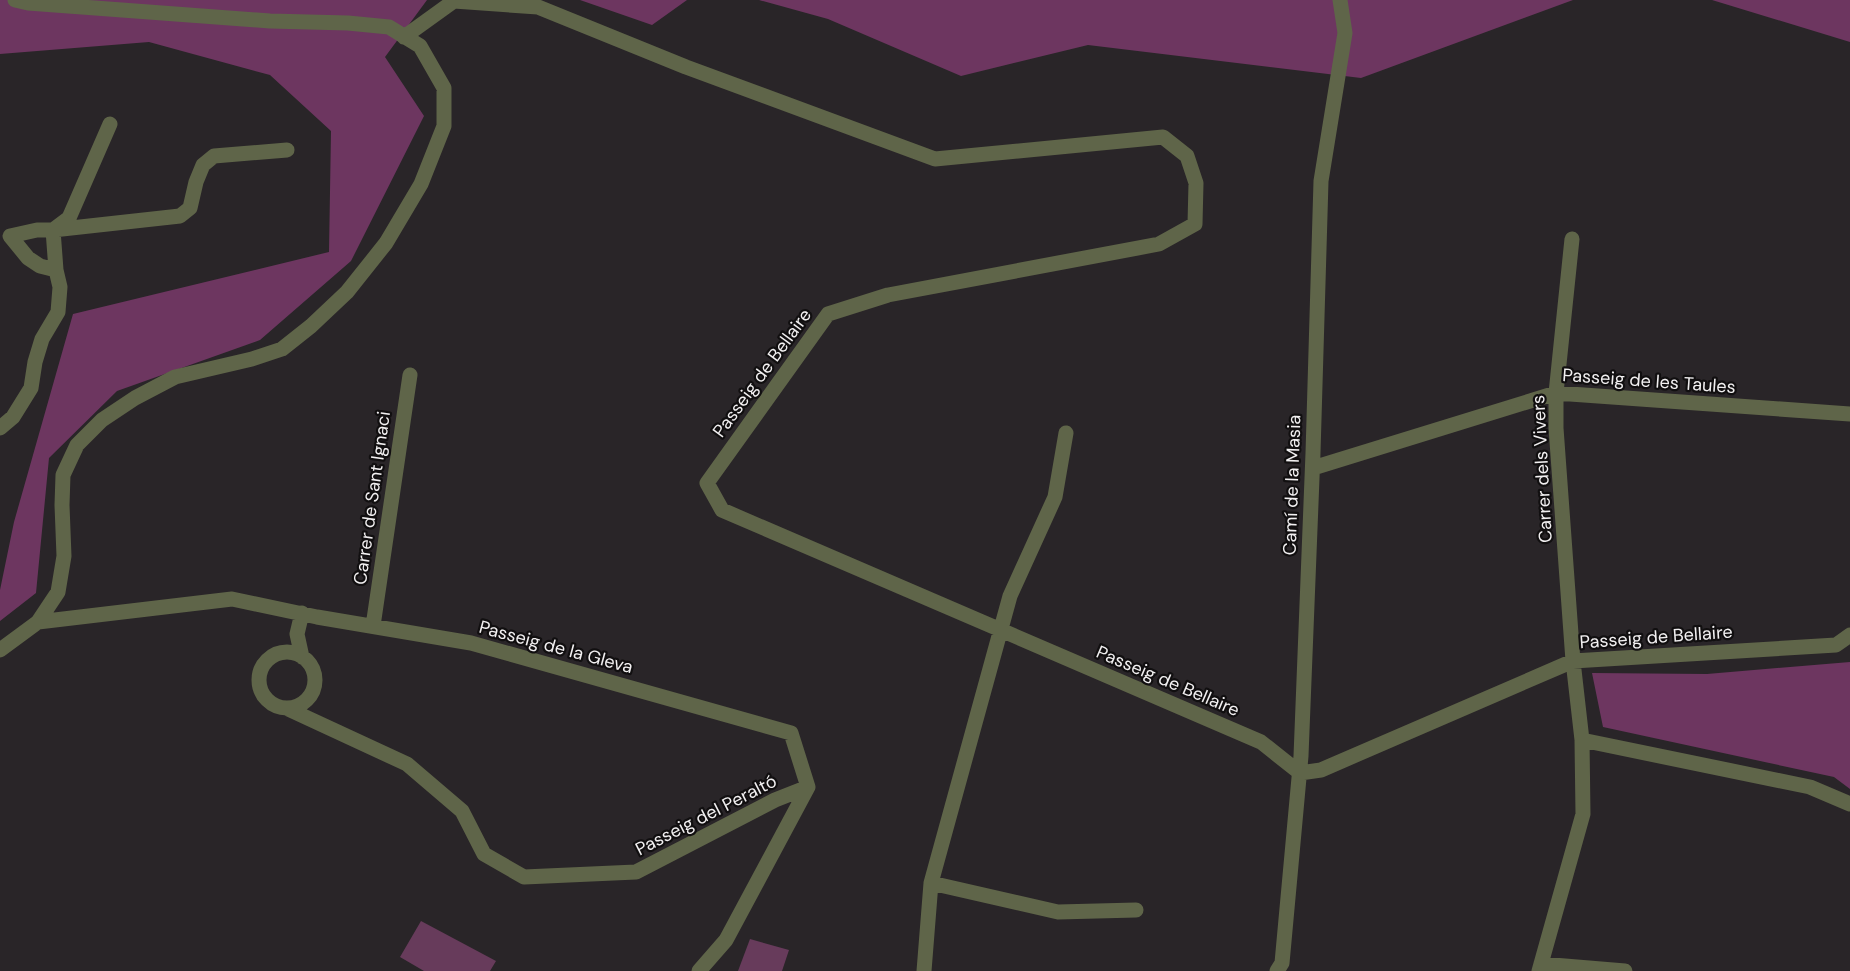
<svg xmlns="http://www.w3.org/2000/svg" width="1850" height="971" font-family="'DM Sans',sans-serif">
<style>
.green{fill:#673b5b}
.forest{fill:#6d3660}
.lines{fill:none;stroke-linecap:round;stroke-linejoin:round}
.minor{stroke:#5f6549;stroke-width:15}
.labels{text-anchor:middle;stroke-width:4.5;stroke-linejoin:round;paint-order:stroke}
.street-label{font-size:18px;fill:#f2f0f1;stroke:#110f10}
</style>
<rect width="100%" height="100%" fill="#292528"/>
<path class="green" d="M421,921L496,961L490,971H424L400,957Z
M750,939L789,950L782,971H738Z"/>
<path class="forest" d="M0,0H427L385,57L424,116L351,261L260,340L117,391L49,458L36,593L0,621V590L14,522L73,314L329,252L331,131L270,75L149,42L0,54Z
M580,0H687L652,25Z
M759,0H1573L1361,78L1088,45L961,76L828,19Z
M1712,0H1850V42Z
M1850,662V789L1834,777L1603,727L1592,673L1707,674Z"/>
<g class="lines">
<path class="minor" d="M404,37L454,1L538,7L686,67L935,159L1163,137L1187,156L1196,183L1195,224L1159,244L888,295L828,314L707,483L722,510L1261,742L1300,773L1321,770L1573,661L1836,645L1850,635
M37,230H53L56,270L40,266L28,258L10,236Z
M53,230L180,216L190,208L196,182L203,165L214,156L287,150
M53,230L69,218L110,124
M0,428L13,417L31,388L35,362L42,339L58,312L60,287L56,270
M1313,468L1556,393L1850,414
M302,613L297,634L302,657
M38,622L232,599L317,617L471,643L791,733L808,787L726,940L699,971
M373,626L410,375
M0,650L38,622L58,592L64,556L62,505L63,475L77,445L102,420L135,398L175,377L252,359L282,349L311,326L347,292L386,243L421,184L444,126V88L420,46L389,27L348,23L270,21L28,3L15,0
M259 680a28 28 0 1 1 56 0a28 28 0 1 1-56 0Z
M286,708L407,764L462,811L484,854L524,877L636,872L775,800L808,787
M1582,740L1810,787L1850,804
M931,883L1058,912L1136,910
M1541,964L1625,971
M924,971L931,883L1010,596L1055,497L1066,433
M1277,971L1282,963L1301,756L1313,453L1321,181L1345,33L1340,0
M1539,971L1583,814L1582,740L1573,661L1556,428V393L1572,239"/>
</g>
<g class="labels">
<g class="street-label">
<text transform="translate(762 373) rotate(-54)" y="6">Passeig de Bellaire</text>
<text transform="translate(1649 381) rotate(4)" y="6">Passeig de les Taules</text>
<text transform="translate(1542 469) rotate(-93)" y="6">Carrer dels Vivers</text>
<text transform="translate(1292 485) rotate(-88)" y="6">Camí de la Masia</text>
<text transform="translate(372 498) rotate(-82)" y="6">Carrer de Sant Ignaci</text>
<text transform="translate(1656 637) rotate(-4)" y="6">Passeig de Bellaire</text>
<text transform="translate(556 647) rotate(15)" y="6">Passeig de la Gleva</text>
<text transform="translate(1168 681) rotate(23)" y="6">Passeig de Bellaire</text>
<text transform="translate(706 815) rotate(-27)" y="6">Passeig del Peraltó</text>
</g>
</g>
</svg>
